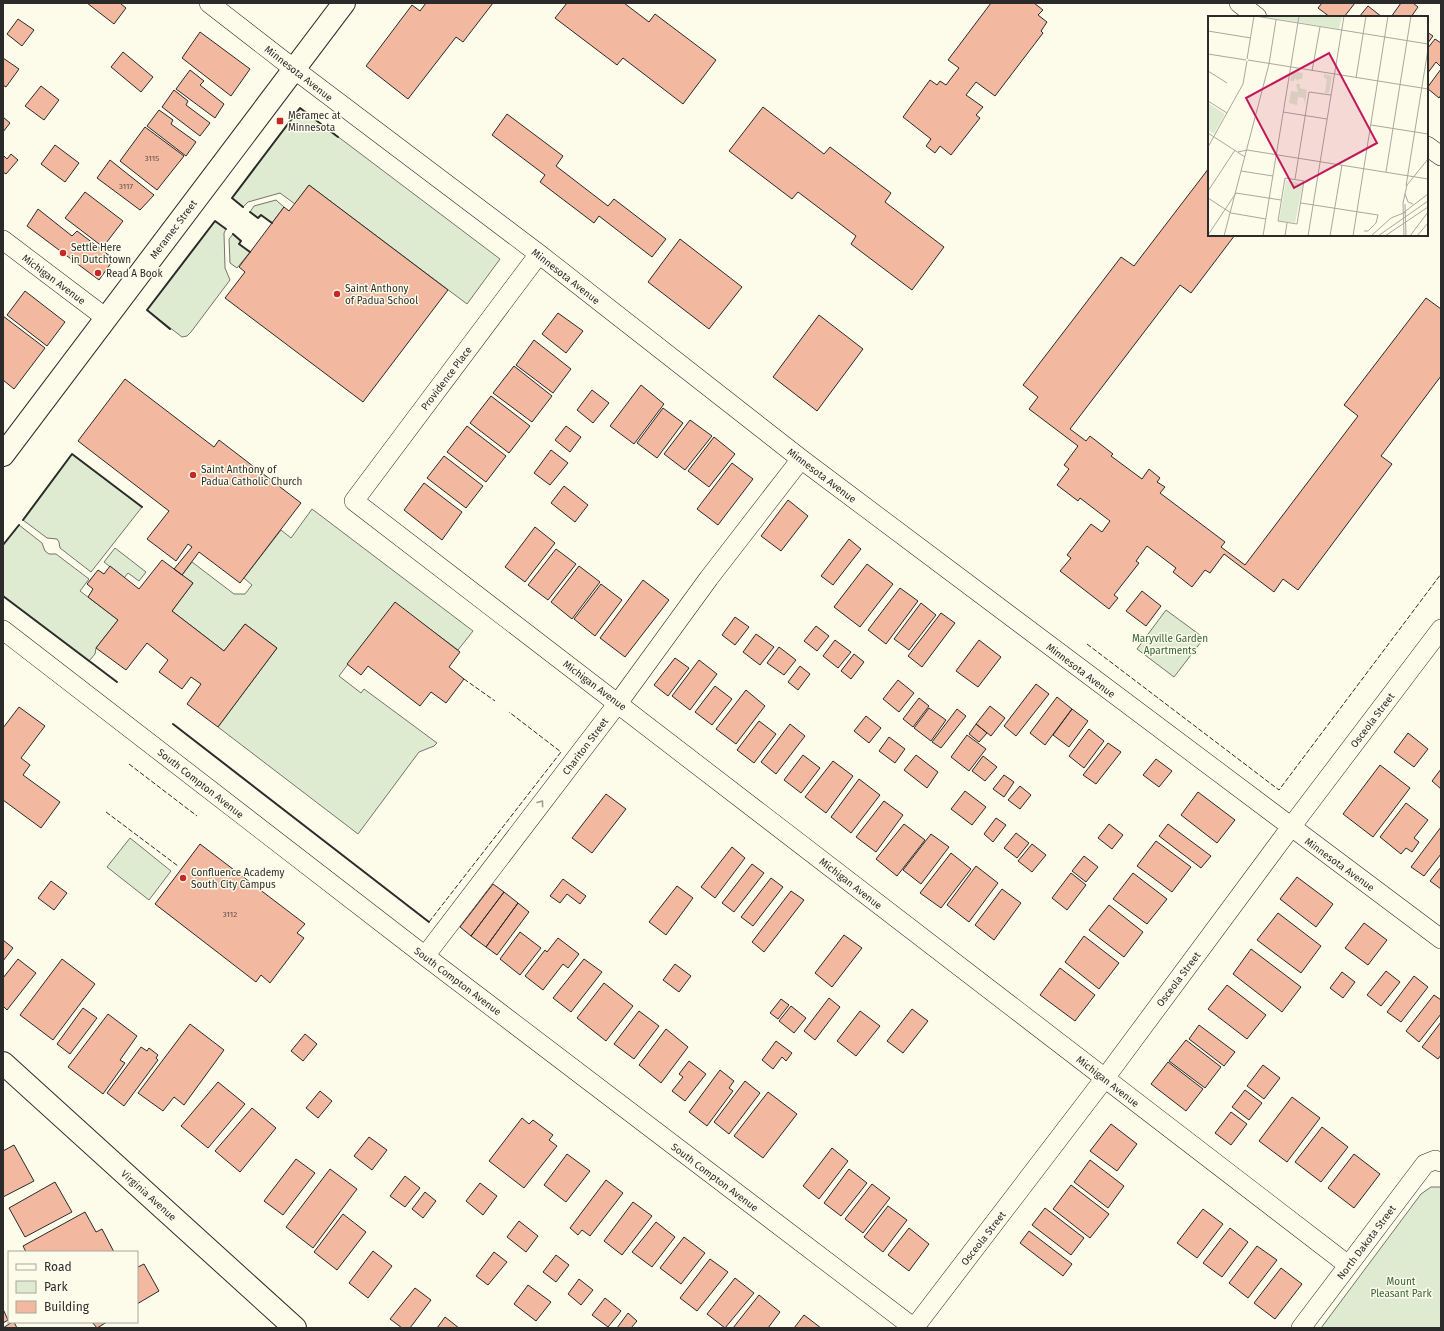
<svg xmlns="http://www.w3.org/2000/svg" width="1444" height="1331" font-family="'Fira Sans',sans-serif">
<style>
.green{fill:#deebd1;stroke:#74746e}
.building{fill:#f2b8a0;stroke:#2b2b2b}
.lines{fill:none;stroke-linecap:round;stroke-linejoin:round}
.minor-casing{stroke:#2b2b2b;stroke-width:20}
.tertiary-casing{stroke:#2b2b2b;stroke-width:24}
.minor{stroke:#fdfbea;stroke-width:19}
.tertiary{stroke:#fdfbea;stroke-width:22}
.fence{stroke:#2b2b2b;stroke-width:1;stroke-dasharray:5 2;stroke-linecap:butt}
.wall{stroke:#2b2b2b;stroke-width:2}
.oneway{stroke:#9e9d94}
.poi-dot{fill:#c62828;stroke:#fdfbea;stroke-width:1.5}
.labels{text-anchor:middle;stroke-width:3;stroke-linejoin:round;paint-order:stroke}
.number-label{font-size:8px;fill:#5d4e48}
.street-label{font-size:10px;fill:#2b2b2b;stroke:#fdfbea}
.poi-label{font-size:10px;fill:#2b2b2b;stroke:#fdfbea;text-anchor:start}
.park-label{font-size:10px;fill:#34623c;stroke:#fdfbea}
.inset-road{fill:none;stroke:#a9a89e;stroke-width:1}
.view{fill:#c2185b;fill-opacity:0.15;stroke:#c2185b;stroke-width:2}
.inset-edge{fill:none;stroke:#2b2b2b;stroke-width:2}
</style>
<rect width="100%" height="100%" fill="#fdfbea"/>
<path class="green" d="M300,108L500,259L467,304L309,185L295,204L280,193L248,202L243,207L232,198Z
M276,200L284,207L272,223L261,215L258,218L250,212L254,206Z
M215,221L226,229L224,233L225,268L230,280L191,332L187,336L182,337L147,310Z
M233,234L241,241L239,244L250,252L237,268L230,263L229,239Z
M72,454L142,507L91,572L60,548L59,542L57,539L47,538L23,520Z
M312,509L473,631L458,650L395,603L339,676L361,693L364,689L437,743L434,746L419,752L358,834L218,727L277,648L245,624L224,651L172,611L193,583L182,575L192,562L234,594H245L252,585L244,578L281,530L291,538Z
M19,525L42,543L45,551L49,554H56L89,579L80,591L118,620L96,648L95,654L89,661L3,596V545Z
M115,548L146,572L139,581L128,573L124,578L104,562Z
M1166,610L1204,638L1174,677L1137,649Z
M130,838L171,871L149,900L107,867Z
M1431,1187H1441V1328H1321L1421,1194Z"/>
<path class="building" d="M87,3H122L121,4L126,8L114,24Z
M426,3H493L463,42L456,37L408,99L366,66L412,5L420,11Z
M567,3H624L649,22L655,14L716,60L683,104L623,58L617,65L555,18Z
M991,3H1034L1043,10L1038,15L1047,22L1041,31L1043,33L995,96L976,82L966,95L983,107L976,115L980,118L951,155L940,146L935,153L926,146L931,139L903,117L930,80L937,85L940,81L946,85L959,68L948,60Z
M1322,3H1355L1344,17H1330L1318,8Z
M1401,3H1413L1418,7L1411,17H1391Z
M1368,6L1382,17H1359Z
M18,19L34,30L22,46L7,34Z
M200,32L250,69L231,96L182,58Z
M1427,32L1433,36L1427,44Z
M1435,39L1441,43V64L1440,66L1436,62L1427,74V49Z
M123,52L153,77L141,92L111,67Z
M3,58L19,69L6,87L3,85Z
M1441,69V95L1439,98L1427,88Z
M190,70L204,81L200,85L224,104L215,118L176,89Z
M41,86L59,100L44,120L25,106Z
M174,90L188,101L186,105L210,123L200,136L162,107Z
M763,107L824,154L830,147L891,193L885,202L944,247L912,290L851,244L856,236L798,192L792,199L729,151Z
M159,110L173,120L171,124L196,142L186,156L147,126Z
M507,114L563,156L556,166L608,206L614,199L666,239L652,257L599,216L594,223L540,182L545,175L492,135Z
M3,117L10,123L3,132Z
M145,127L184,156L157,190L120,161Z
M55,145L79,163L65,182L41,164Z
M11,154L18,160L6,174L3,172V155L7,159Z
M110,160L154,195L140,210L97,178Z
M1209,168V235H1235L1191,293L1180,285L1070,429L1086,441L1090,436L1113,454L1111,456L1142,479L1149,469L1160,478L1157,482L1165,487L1160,493L1225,542L1221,547L1245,565L1358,416L1344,405L1426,298L1441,309V376L1381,456L1392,464L1298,590L1283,579L1274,592L1224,554L1210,573L1205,570L1192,587L1173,572L1176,568L1147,546L1136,561L1139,563L1114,595L1118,598L1109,609L1060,571L1071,558L1067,555L1091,524L1102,532L1110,521L1080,498L1078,501L1057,485L1069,469L1064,465L1078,446L1029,409L1038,397L1023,385L1121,257L1134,266Z
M309,185L448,290L363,402L225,298L245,272L239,267L284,207L289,211Z
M85,192L123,221L103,247L65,218Z
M38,209L72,236L77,231L114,259L99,280L27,226Z
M680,239L742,287L709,329L648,282Z
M25,291L65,322L47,346L7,315Z
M558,313L583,331L566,353L542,334Z
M819,315L863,349L817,411L773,377Z
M3,316L45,348L14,389L3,380Z
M534,340L571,369L553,393L516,365Z
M514,366L552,396L532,422L493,393Z
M125,379L214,447L219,440L301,503L240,583L199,552L182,575L174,569L192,547L188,544L176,561L147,539L169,511L78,441Z
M641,385L664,404L634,444L610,426Z
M592,390L609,403L593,423L577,410Z
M491,396L530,426L509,453L470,423Z
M663,408L683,423L657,458L637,443Z
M690,420L712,436L685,470L664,454Z
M467,426L506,456L486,482L447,452Z
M566,426L581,437L570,452L555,440Z
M714,437L735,454L709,487L688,471Z
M551,450L568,463L550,485L534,473Z
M444,456L483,486L466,508L427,478Z
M732,463L753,479L718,525L697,509Z
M424,483L462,512L442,540L404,510Z
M564,486L588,505L575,522L551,503Z
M788,500L808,516L781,551L761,536Z
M535,527L555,543L525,582L505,567Z
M849,539L861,549L833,585L821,576Z
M556,549L576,564L548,600L528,585Z
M162,560L193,583L172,611L224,651L245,624L277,648L218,727L187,704L201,684L191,677L182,689L159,672L168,660L147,643L126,670L96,648L118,620L88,597L93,589L87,584L98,570L104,574L110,566L139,589Z
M867,564L893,584L860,627L834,607Z
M579,566L600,582L572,619L551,602Z
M643,580L669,600L625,657L600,638Z
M601,584L622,600L595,636L574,619Z
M900,588L918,601L886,644L868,630Z
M1142,591L1161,606L1146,626L1126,611Z
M395,602L460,652L449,667L464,679L446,703L431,692L420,706L368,666L361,675L347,664Z
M921,603L936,615L909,650L894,639Z
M941,613L955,623L922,667L908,656Z
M735,617L749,627L735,645L722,635Z
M816,626L829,636L817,651L804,641Z
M756,634L774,647L760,665L743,652Z
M835,640L851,652L838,668L823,656Z
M979,640L1001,657L978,687L956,671Z
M779,647L796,660L784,675L767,663Z
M854,654L864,662L851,679L841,671Z
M675,658L689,668L668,696L654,685Z
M699,660L717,674L690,710L672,696Z
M800,666L810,674L798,690L788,682Z
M898,680L914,693L899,712L883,699Z
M1036,684L1049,694L1016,736L1004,726Z
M715,686L732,699L712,725L695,712Z
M746,690L765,706L736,744L716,729Z
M1057,697L1072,709L1045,745L1030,733Z
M919,698L929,706L913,727L903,719Z
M990,706L1005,718L991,736L976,724Z
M19,707L45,726L21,758L30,765L23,775L60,802L41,828L3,800V728Z
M929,708L946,720L931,741L914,728Z
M957,709L966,716L941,748L932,742Z
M1072,709L1088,721L1069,747L1053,735Z
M866,716L881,728L869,743L854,731Z
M759,721L776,734L754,763L737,750Z
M790,724L805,736L776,774L761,762Z
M976,724L987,733L979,742L969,734Z
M1089,729L1104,741L1084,768L1069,756Z
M1408,733L1428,749L1414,767L1394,752Z
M967,735L986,749L969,771L951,757Z
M889,737L905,749L895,763L879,751Z
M1108,743L1121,752L1096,784L1083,775Z
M803,755L820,768L801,793L784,780Z
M916,755L938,772L927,788L904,770Z
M983,756L997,767L985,781L972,771Z
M1156,759L1172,771L1159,787L1143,775Z
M833,761L853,776L826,813L805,797Z
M1380,765L1410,788L1373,837L1343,814Z
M1441,769V789L1432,781Z
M1004,775L1014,782L1004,797L993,789Z
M859,779L880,795L851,833L831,817Z
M1020,786L1031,795L1020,809L1008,800Z
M965,791L986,807L972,825L951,809Z
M1198,792L1235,820L1217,843L1181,815Z
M606,794L626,809L592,853L572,838Z
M884,801L903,815L876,852L856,837Z
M1406,803L1428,820L1414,838L1419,842L1412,852L1406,848L1401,854L1380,837Z
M996,818L1006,825L993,842L984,834Z
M904,824L925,840L897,876L876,859Z
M1109,824L1123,835L1112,849L1098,838Z
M1168,824L1211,856L1201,868L1159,836Z
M1441,827V854L1424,876L1411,867Z
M1016,833L1029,843L1017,858L1004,848Z
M931,834L949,847L921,884L903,870Z
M1156,841L1191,867L1172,892L1137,866Z
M200,844L305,924L297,933L304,938L270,983L261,975L256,982L155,904Z
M1032,844L1046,855L1032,872L1018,861Z
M732,847L745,858L715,898L701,887Z
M951,853L971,869L941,908L920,893Z
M1084,856L1098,867L1086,882L1072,871Z
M752,864L764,873L734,912L722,903Z
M976,866L998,883L969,922L947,905Z
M1441,867V889L1430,881Z
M1071,873L1086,885L1067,910L1052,898Z
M1133,873L1167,899L1147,924L1113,899Z
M1297,877L1333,904L1316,927L1280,899Z
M771,878L783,887L753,926L741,917Z
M563,879L586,896L580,904L567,894L560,903L550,896Z
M51,881L67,893L54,910L38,898Z
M493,884L504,892L471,936L460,927Z
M677,886L693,898L666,935L649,922Z
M1002,889L1021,903L994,940L975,925Z
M791,891L804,900L764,952L752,942Z
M504,892L518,903L486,947L471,936Z
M518,903L529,912L497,955L486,947Z
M1109,905L1143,932L1124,957L1089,930Z
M1278,913L1321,946L1301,973L1257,940Z
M1364,923L1387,940L1368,965L1345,948Z
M520,932L541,948L520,975L500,959Z
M844,935L862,948L832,987L815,973Z
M1084,936L1119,963L1099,989L1065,962Z
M558,938L579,954L568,968L563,964L543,990L525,976L545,950L547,952Z
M3,940L13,948L3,961Z
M1251,949L1301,987L1282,1012L1233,974Z
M18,959L36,973L7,1010L3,1006V978Z
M62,959L95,984L53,1040L20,1015Z
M584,959L602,972L571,1012L553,998Z
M675,964L691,976L679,992L663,980Z
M1060,968L1095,995L1075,1021L1040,995Z
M1386,971L1400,982L1381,1006L1367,995Z
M1342,972L1355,982L1343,998L1330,988Z
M1414,976L1428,987L1401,1022L1387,1012Z
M604,983L633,1006L606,1041L577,1018Z
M1227,985L1266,1015L1247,1039L1208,1009Z
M1434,995L1441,1000V1014L1419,1042L1406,1031Z
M829,998L840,1007L815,1040L804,1031Z
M781,999L789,1005L778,1019L770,1013Z
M791,1006L806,1018L794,1033L779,1021Z
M83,1008L97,1018L70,1054L57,1044Z
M912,1009L928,1021L903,1053L887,1041Z
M639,1011L659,1026L634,1059L614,1044Z
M860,1011L880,1026L856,1056L837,1041Z
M108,1014L137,1036L120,1060L125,1063L103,1094L68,1067Z
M1441,1022V1055L1438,1059L1422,1047Z
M190,1024L224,1050L184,1105L174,1097L163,1111L138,1093Z
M1199,1025L1235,1052L1224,1066L1189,1039Z
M666,1029L688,1047L661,1083L639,1065Z
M305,1034L317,1044L303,1061L291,1051Z
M1186,1040L1221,1067L1205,1088L1169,1061Z
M776,1041L792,1053L786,1061L782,1057L773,1069L762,1060Z
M141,1047L147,1051L149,1048L158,1055L156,1058L158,1060L124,1106L107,1093Z
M689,1061L706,1074L685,1101L672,1091L683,1077L679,1074Z
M1168,1062L1203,1089L1186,1111L1151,1084Z
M1263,1065L1280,1078L1264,1099L1247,1086Z
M720,1070L734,1081L729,1088L733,1091L707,1126L689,1112Z
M745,1081L760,1093L729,1134L714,1122Z
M218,1082L245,1104L208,1148L181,1126Z
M1245,1090L1262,1103L1249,1120L1232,1107Z
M320,1091L332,1101L318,1118L306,1108Z
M768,1092L797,1114L763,1158L734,1136Z
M1292,1097L1320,1118L1287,1162L1259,1141Z
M252,1108L276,1128L240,1172L215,1151Z
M1231,1112L1247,1124L1231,1145L1215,1133Z
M522,1118L529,1124L533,1120L553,1135L549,1140L557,1146L524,1188L489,1161Z
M1111,1124L1137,1144L1117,1171L1090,1151Z
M1322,1127L1348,1147L1321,1182L1295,1162Z
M369,1137L387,1150L372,1170L354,1156Z
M14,1145L34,1181L3,1197V1151Z
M832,1148L848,1161L819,1199L803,1186Z
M567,1154L590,1171L566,1202L544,1185Z
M1354,1154L1380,1174L1354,1208L1328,1188Z
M296,1159L315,1173L283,1215L264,1201Z
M1090,1160L1124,1186L1108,1208L1074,1182Z
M330,1169L357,1189L313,1248L286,1227Z
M849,1169L867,1183L841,1216L824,1203Z
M405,1176L420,1188L405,1207L390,1196Z
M606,1180L623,1193L590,1236L582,1230L578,1235L570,1228Z
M55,1182L72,1212L25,1237L9,1208Z
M480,1183L497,1196L483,1215L466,1201Z
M872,1184L890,1198L863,1233L845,1219Z
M1071,1185L1109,1214L1090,1238L1053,1209Z
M425,1192L436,1201L423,1218L412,1209Z
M633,1202L652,1216L622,1255L604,1241Z
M888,1206L907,1220L883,1252L864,1237Z
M1045,1208L1084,1238L1071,1255L1032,1225Z
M1203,1209L1223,1224L1197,1258L1177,1243Z
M85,1212L96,1232L102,1229L114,1252H26L23,1246Z
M343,1214L366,1232L337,1270L314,1252Z
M519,1221L538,1236L526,1252L507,1237Z
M656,1222L675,1237L652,1267L632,1252Z
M909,1228L929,1244L909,1271L888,1255Z
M1230,1228L1248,1242L1222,1277L1203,1263Z
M1029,1231L1072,1264L1063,1276L1020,1243Z
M684,1237L705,1253L681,1284L660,1268Z
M1257,1246L1277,1260L1248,1298L1229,1283Z
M373,1251L392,1266L368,1298L349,1283Z
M494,1252L507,1262L488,1285L476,1276Z
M556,1255L569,1265L556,1282L543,1272Z
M710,1259L728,1272L697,1311L680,1298Z
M144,1264L159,1291L137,1304V1265L138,1267Z
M1281,1268L1302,1284L1275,1319L1254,1303Z
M735,1278L754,1293L725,1328L707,1314Z
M579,1279L593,1290L581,1305L568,1294Z
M528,1285L551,1302L536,1321L514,1304Z
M415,1288L431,1300L410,1328H402L390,1319Z
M759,1295L780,1312L768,1328H733Z
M605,1298L621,1311L608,1327L592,1315Z
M3,1309L8,1320L3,1323Z
M628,1313L637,1321L631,1328H617Z
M804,1315L821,1328H794Z
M445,1317L459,1328H437Z
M12,1322H14L17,1328H3Z
M92,1322H107L97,1328Z"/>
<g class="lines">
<g class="minor-casing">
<path id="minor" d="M209,3L294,69L539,254L801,459L1441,939
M1239,3L1257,17
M1427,146L1441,156
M3,240L106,318
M539,254L354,501L1348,1265
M3,630L425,956L914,1328
M425,956L618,703L709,578L801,459
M914,1328L1105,1078L1291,827L1441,629
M1301,1328L1425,1164L1435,1160L1441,1162"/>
</g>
<g class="tertiary-casing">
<path id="tertiary" d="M3,455L344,3
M3,1063L295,1328"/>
</g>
<use href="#minor" class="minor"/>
<use href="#tertiary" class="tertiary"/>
<path class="fence" d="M1087,644L1279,790L1441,574
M464,679L495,701
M129,764L197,816
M106,812L178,866
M429,922L561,752L509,712"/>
<path class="wall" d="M243,207L232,198L300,108L338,137
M250,212L258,218L261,215L272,223
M233,234L241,241L239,244L250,252
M170,329L147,310L215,221L226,229
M23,520L72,454L142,507
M3,545L19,525
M3,596L117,682
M173,724L429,922"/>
</g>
<defs><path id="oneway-chevron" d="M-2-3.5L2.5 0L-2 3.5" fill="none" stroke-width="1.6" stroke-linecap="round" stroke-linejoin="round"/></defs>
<use class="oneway" href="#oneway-chevron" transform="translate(541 803) rotate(-53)"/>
<g class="poi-dot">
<rect x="276" y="117" width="8" height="8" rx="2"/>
<circle cx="63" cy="253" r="4"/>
<circle cx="98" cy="273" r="4"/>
<circle cx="337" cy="294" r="4"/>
<circle cx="193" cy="475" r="4"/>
<circle cx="183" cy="878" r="4"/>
</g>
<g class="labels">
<g class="number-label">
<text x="152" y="161">3115</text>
<text x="126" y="189">3117</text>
<text x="230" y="917">3112</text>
</g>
<g class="street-label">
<text transform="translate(299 73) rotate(38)" y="4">Minnesota Avenue</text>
<text transform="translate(173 229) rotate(-53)" y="4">Meramec Street</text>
<text transform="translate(566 276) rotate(38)" y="4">Minnesota Avenue</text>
<text transform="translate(54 279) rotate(37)" y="4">Michigan Avenue</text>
<text transform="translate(446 378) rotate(-53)" y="4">Providence Place</text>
<text transform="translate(822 475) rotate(37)" y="4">Minnesota Avenue</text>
<text transform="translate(1081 670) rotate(37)" y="4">Minnesota Avenue</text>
<text transform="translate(595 685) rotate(37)" y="4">Michigan Avenue</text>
<text transform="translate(1372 720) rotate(-53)" y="4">Osceola Street</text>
<text transform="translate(585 746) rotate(-53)" y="4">Chariton Street</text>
<text transform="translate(201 783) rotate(38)" y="4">South Compton Avenue</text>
<text transform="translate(1340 864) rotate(36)" y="4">Minnesota Avenue</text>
<text transform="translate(851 883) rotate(38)" y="4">Michigan Avenue</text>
<text transform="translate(1178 979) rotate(-53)" y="4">Osceola Street</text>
<text transform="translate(458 981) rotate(37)" y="4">South Compton Avenue</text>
<text transform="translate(1108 1081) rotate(38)" y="4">Michigan Avenue</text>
<text transform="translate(715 1177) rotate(37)" y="4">South Compton Avenue</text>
<text transform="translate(149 1195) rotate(42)" y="4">Virginia Avenue</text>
<text transform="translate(983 1238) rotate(-52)" y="4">Osceola Street</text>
<text transform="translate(1366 1242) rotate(-53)" y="4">North Dakota Street</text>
</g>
<g class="poi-label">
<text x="288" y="119">Meramec at<tspan x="288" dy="12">Minnesota</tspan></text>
<text x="71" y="251">Settle Here<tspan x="71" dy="12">in Dutchtown</tspan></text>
<text x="106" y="277">Read A Book</text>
<text x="345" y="292">Saint Anthony<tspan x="345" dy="12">of Padua School</tspan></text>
<text x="201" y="473">Saint Anthony of<tspan x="201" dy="12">Padua Catholic Church</tspan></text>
<text x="191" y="876">Confluence Academy<tspan x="191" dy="12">South City Campus</tspan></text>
</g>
<g class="park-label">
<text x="1170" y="642">Maryville Garden<tspan x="1170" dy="12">Apartments</tspan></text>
<text x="1401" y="1285">Mount<tspan x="1401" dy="12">Pleasant Park</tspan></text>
</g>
</g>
<g transform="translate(1208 16)">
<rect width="220" height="220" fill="#fdfbea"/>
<path d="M53,0H134L131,13ZM84,55L95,57L94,63H91L90,65L87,62L86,65H82ZM116,58L124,60L121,77H117L119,63L116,62ZM88,68H92V72L99,74L97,88L96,82L90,81L89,89L81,87L83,75L90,76ZM0,87L17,98L6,118L0,114ZM78,164L95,168L87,207L71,205Z" fill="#deebd1"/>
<path class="inset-road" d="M47,0L220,28M0,15L43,22M0,38L38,44M39,43L46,0M40,44L220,73M0,55L19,67M104,55L112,11M148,62L158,0M0,85L19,97M75,96L119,103M163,109L220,118M0,117L37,141M0,131L35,68L39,45M30,136L39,134L220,163M33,155L65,160M178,156L203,0M77,162L96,165L89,208L70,205ZM87,163L101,76L123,79M198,170L220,33M0,175L27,134M197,178L200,186L205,188M0,182L23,197L58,203M93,187L170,199L168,207L160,215H156M197,188L198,220M195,197L220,178M0,219L28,177L73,184M16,220L61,48L68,4M55,220L91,0M77,220L79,207M100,220L136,0M122,220L134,149M145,220L180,0M163,220L183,202L198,196M170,220L220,185M177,220L220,191M196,220L195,187L199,169L220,143M202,220L220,196M209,220L220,207"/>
<path class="view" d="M121,37L169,127L86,172L38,82Z"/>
<rect width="220" height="220" class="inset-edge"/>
</g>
<rect width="1444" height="1331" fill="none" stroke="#2b2b2b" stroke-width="8"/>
<rect x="8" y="1251" width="130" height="72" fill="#fdfbea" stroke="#a9a89e"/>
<rect x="16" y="1264" width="20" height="6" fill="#fdfbea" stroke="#a9a89e"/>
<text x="44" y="1271" font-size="12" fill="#2b2b2b">Road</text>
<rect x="16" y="1281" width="20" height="12" fill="#deebd1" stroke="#a9a89e"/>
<text x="44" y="1291" font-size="12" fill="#2b2b2b">Park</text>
<rect x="16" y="1301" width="20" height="12" fill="#f2b8a0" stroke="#a9a89e"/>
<text x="44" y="1311" font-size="12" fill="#2b2b2b">Building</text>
</svg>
